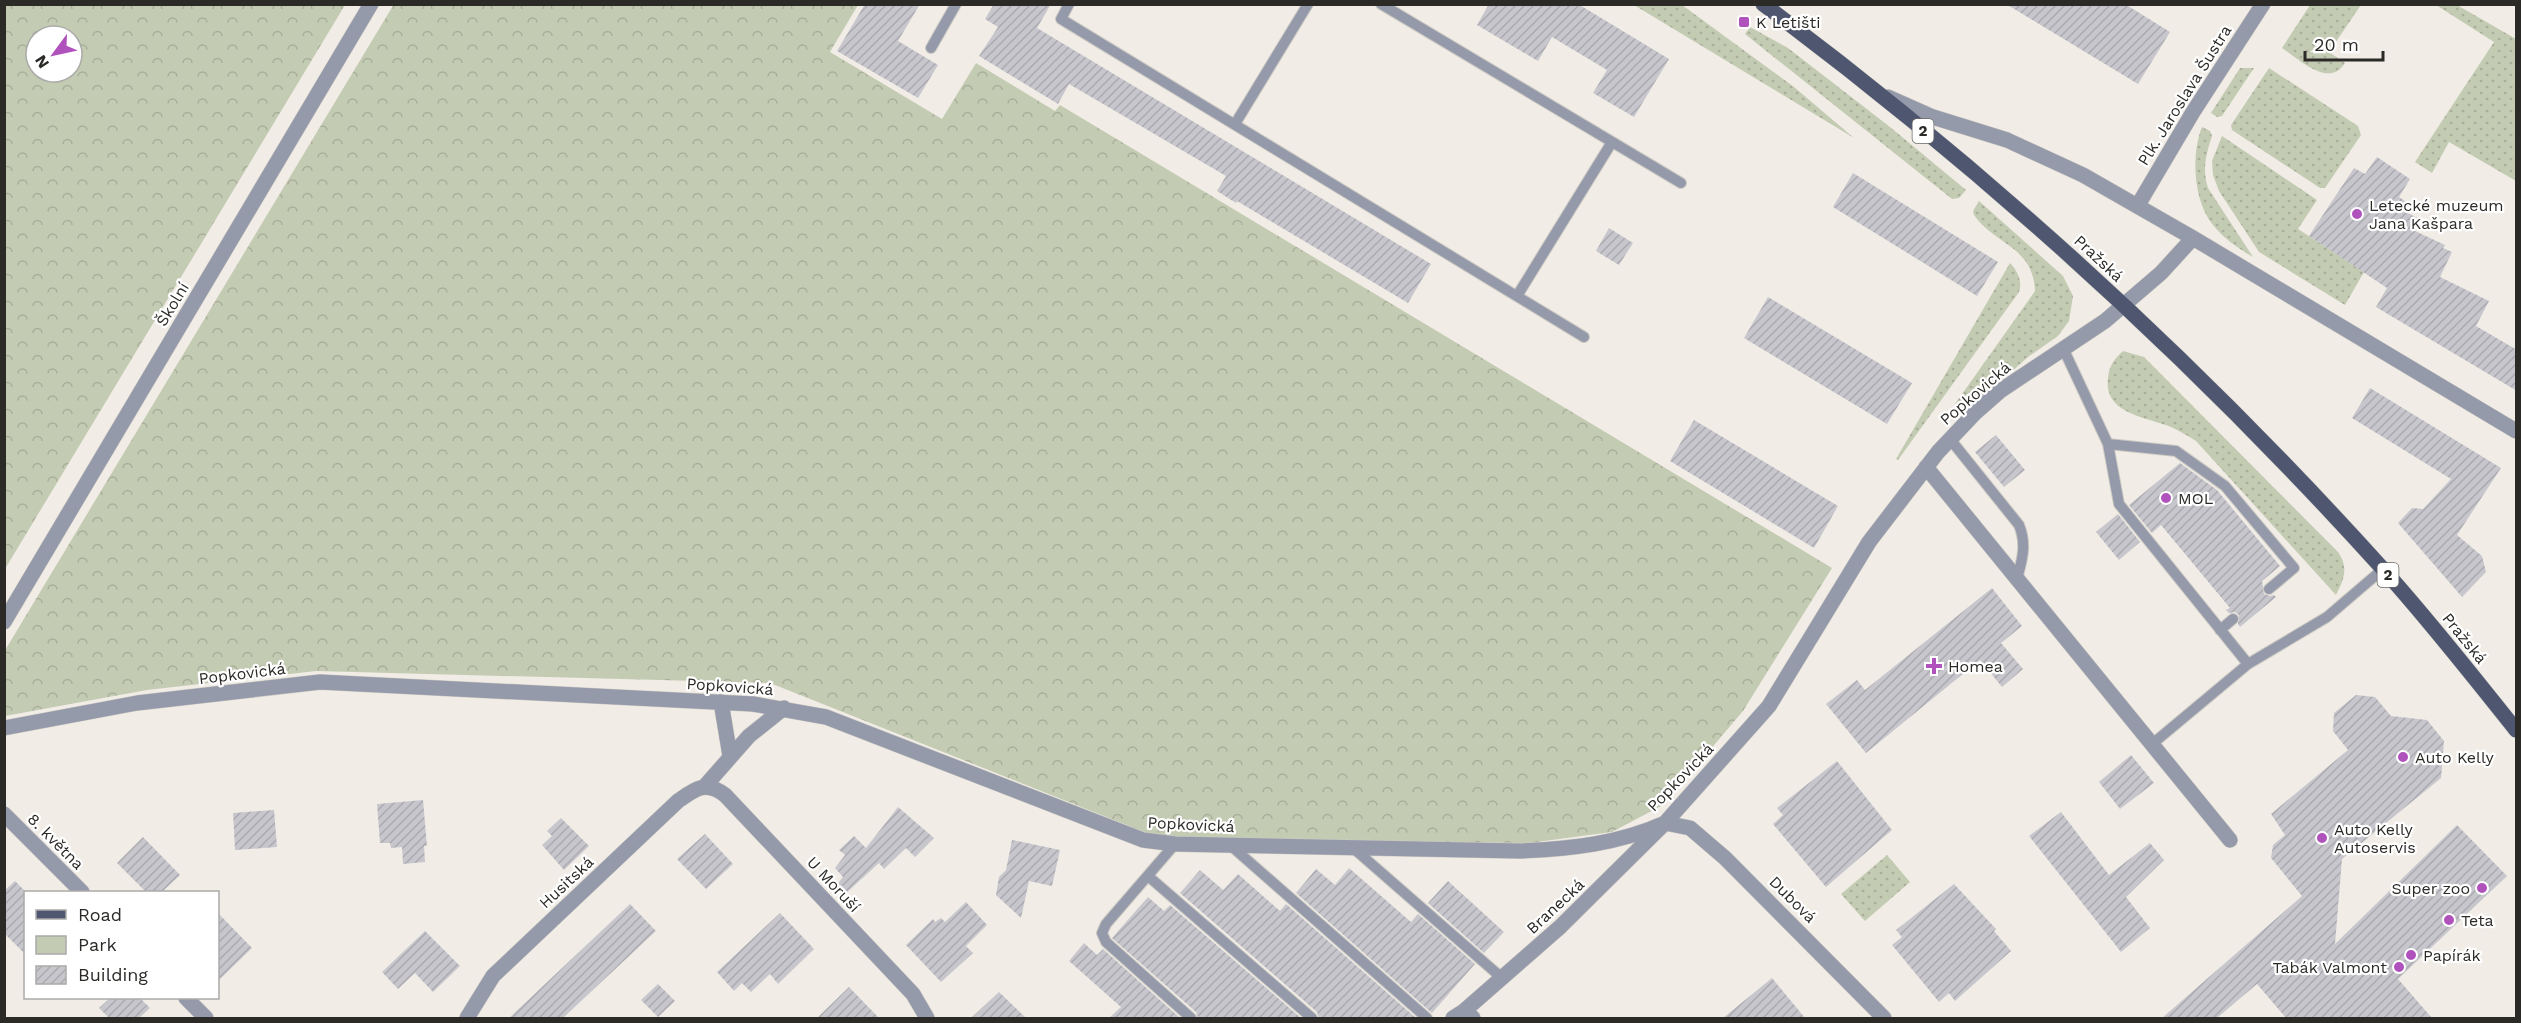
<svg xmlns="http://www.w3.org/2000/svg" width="2521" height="1023" font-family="'Work Sans',sans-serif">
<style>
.green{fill:url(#green-dots)}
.forest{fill:url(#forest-crowns);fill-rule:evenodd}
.building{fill:url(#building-hatch)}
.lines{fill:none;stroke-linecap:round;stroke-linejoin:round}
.lane-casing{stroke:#cdcac4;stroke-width:12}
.street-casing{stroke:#cdcac4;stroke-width:16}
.primary-casing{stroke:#cdcac4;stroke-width:16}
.lane{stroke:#959aaa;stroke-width:10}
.street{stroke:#959aaa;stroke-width:15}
.primary{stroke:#4e5670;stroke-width:15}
.poi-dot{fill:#b052bc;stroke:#fff;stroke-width:2}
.labels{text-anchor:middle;stroke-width:4.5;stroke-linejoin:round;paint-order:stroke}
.shield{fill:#fff;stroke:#6b6a68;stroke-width:1.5}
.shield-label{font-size:15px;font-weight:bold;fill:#2b2a27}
.poi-label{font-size:16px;fill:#2b2a27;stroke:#fff;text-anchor:start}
.street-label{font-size:16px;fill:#2b2a27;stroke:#fff}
</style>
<defs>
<pattern id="green-dots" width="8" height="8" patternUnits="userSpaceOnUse" patternTransform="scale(1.5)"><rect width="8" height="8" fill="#c4cbb3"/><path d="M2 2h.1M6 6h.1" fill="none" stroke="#a9ae9a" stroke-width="1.8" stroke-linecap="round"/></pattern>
<pattern id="forest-crowns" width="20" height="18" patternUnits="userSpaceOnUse" patternTransform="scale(1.5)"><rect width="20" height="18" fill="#c4cbb3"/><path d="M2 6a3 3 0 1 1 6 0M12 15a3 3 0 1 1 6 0" fill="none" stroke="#a9ae9a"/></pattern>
<pattern id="building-hatch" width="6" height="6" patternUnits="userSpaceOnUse" patternTransform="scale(1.5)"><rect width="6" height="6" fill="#c7c6cd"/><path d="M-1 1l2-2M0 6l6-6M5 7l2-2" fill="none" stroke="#abaab0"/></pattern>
</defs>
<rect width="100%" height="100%" fill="#f1ede6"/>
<path class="green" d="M1634,5H1682L1794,87L1854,138Z
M2310,5H2361L2329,52L2345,63C2329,89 2299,59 2282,48Z
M2436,5H2457L2516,39V181L2449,142L2432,173L2415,162L2494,42Z
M1750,27L1788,48L1890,127L1966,190L1959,198L1952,199L1745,34Z
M2240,68H2254L2222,116L2217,117L2211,113Z
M2269,68L2358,126L2361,135L2325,188H2320L2232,130L2231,125Z
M2202,127L2210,131L2212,136C2206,155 2202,169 2208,188L2253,257C2239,249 2223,238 2213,225C2193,201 2191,154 2202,127Z
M2222,136L2317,200L2298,229L2364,272L2345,305L2259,252L2219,191L2213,175L2212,161Z
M1979,201L2063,276L2073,296L2069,321L2058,336L2028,357L1966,412L1955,404L2035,291C2033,246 1995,245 1974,215L1973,211Z
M2010,263C2017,270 2023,282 2019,292L1898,460L1896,459Z
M2123,351L2144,357L2338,552C2349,568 2344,579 2336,595L2196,441C2188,436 2180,431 2171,427C2147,417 2103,414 2108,378C2109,366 2114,359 2123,351Z
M1887,855L1910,882L1865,921L1841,894Z"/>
<path class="forest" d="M5,4L345,5L5,569L4,5ZM36,36H72V72H36Z
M394,4L858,5L830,52L942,119L976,63L1055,111L1060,105L1832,568L1743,711L1663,805L1612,832L1529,843L1164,840L770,683L316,671L147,690L5,716L4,652Z"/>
<path class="building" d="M865,4H920L898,41L938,65L918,98L837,51Z
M994,4H1051L1037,28L1431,264L1408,303L1237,201L1236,203L1217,191L1226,176L1069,84L1058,104L979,56L998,27L985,19Z
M1489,4H1578L1669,59L1634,117L1593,93L1607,70L1552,37L1538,61L1477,25Z
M2006,4H2125L2170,32L2138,84Z
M2377,157L2410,179L2399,197L2409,204L2404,211L2421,220L2415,231L2445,245L2443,248L2452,252L2440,277L2489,301L2476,326L2517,350V391L2376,307L2387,288L2309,236L2354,168L2365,174Z
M1853,173L1998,262L1977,296L1833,207Z
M1609,228L1633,243L1619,265L1596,251Z
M1768,297L1912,383L1887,424L1744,338Z
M2370,388L2501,468L2457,535L2482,556L2486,572L2462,597L2398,523L2412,508L2423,509L2451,479L2352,418Z
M1694,420L1838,506L1814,548L1670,461Z
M1996,435L2025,470L2004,487L1975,452Z
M2180,463L2217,490L2280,566L2262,581L2264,594L2270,596L2274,595L2276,597L2240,627L2238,624L2239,615L2235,612L2229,613L2226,610L2230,608L2161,525L2152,533L2129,505Z
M2118,514L2140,542L2119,560L2096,532Z
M1992,588L2022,626L2001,643L2023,669L2002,687L1980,660L1866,753L1826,704L1857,680L1865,690Z
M2356,695L2375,697L2391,716L2427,720L2444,741L2441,778L2342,859L2335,944L2457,825L2507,876L2398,979L2432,1018H2286L2257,984L2217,1018H2162L2302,896L2271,858L2273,845L2285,835L2271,814L2348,750L2333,731L2334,713Z
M2131,755L2154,783L2120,809L2099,782Z
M1837,761L1892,830L1826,887L1773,824L1783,815L1777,808Z
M423,800L427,846H424L425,862L403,864L402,847L391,848L390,843H380L377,804Z
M898,807L934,838L915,857L906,848L884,869L879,863L844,895L835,887L843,877L835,868L845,855L839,850L854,836L866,848Z
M274,810L277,847L235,850L233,813Z
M2061,812L2109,875L2150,843L2164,860L2126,897L2150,928L2121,952L2029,836Z
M561,818L589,846L564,870L542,845L552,836L547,831Z
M705,834L733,864L706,889L677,859Z
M143,837L180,875L162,892H146L117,863Z
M1012,840L1060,850L1052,886L1029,881L1021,918L996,895L999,877L1006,870Z
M1349,868L1411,922L1418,914L1475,964L1432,1013L1296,893L1316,869L1335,885Z
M1200,870L1223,890L1238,874L1280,911L1286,904L1416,1018H1319L1317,1012L1180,893Z
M15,881L26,892V955L4,933V891Z
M1448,881L1504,932L1484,953L1428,903Z
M1954,884L1996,929L1994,931L2011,951L1955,1001L1949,993L1939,1002L1892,945L1902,937L1896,930Z
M1148,897L1164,911L1170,905L1301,1018H1198L1196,1012L1112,938Z
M966,902L987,925L966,946L973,953L941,982L906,945L933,919L935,922L941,918L945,922Z
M630,904L656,931L627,958L563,1018H509Z
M218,913L252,948L218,981Z
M780,913L814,949L778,984L770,974L751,992L742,983L734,991L717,972Z
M425,931L460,966L433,992L415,973L398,989L382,972Z
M1084,943L1097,955L1103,949L1180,1018H1109L1121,1007L1069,961Z
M1772,978L1805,1018H1723Z
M658,984L675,1001L658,1017L641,1000Z
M849,987L879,1018H817Z
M999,992L1026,1018H971Z
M110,998H140L150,1008L139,1018H109L99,1008Z"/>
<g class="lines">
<g class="lane-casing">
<path id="lane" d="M1069,4L1061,19L1584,337
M1381,4L1681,183
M931,48L956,4
M1235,124L1308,4
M1517,296L1612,142
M2063,348L2108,444L2119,504L2248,664
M1950,439L2019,525C2027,545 2022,560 2017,579
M2108,444L2176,451L2225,486L2294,568L2269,589
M2220,630L2233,619
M2151,745L2248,664L2327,617L2383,569
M1175,844L1106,924L1102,933L1106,942L1191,1018
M1229,844L1427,1018
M1352,847L1502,978
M1148,876L1312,1018"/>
</g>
<g class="street-casing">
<path id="street" d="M1888,97L1933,117L2007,140L2083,175L2193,238L2516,431
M2138,205L2193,112L2263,4
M1926,467L2230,840
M4,622L371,4
M721,702L730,756
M4,728L137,703L320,682L753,704L826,717L1143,840L1175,844L1519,851C1570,849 1618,844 1665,823L1769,706L1869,542L1938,452L1975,413L2000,391L2105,321L2161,273L2193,238
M705,786L749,736L784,708
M4,814L82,892
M186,998L206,1018
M1464,1011L1560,927L1665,823L1690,828L1725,858L1884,1018
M467,1018L493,976L678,801C695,789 706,780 725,795L913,994L927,1018
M1453,1018L1464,1011L1473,1018"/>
</g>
<g class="primary-casing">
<path id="primary" d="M1763,4C1987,171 2195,361 2382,568C2429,620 2472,675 2516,730"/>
</g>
<use href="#lane" class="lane"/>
<use href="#street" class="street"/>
<use href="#primary" class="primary"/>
</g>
<g class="poi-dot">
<rect x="1738" y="16" width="12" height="12" rx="3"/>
<circle cx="2357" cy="214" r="6"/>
<circle cx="2166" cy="498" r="6"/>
<path d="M1931 657h6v6h6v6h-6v6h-6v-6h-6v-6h6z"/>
<circle cx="2403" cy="757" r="6"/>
<circle cx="2322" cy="838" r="6"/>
<circle cx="2482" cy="888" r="6"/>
<circle cx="2449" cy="920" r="6"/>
<circle cx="2411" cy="955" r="6"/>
<circle cx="2399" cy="967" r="6"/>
</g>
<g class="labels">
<g class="shield">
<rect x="1912.5" y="119" width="21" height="24" rx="4.5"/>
<rect x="2377.5" y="563" width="21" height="24" rx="4.5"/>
</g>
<g class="shield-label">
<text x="1923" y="136">2</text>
<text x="2388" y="580">2</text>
</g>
<g class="poi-label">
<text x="1756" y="28">K Letišti</text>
<text x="2369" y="211">Letecké muzeum<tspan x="2369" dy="18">Jana Kašpara</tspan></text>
<text x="2178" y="504">MOL</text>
<text x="1948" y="672">Homea</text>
<text x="2415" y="763">Auto Kelly</text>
<text x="2334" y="835">Auto Kelly<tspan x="2334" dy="18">Autoservis</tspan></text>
<text x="2470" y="894" text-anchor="end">Super zoo</text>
<text x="2461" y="926">Teta</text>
<text x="2423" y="961">Papírák</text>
<text x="2387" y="973" text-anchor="end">Tabák Valmont</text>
</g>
<g class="street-label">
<text transform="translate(2184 95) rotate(-58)" y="6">Plk. Jaroslava Šustra</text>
<text transform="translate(2099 258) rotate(43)" y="6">Pražská</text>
<text transform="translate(172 304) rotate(-59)" y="6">Školní</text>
<text transform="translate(1975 393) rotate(-41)" y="6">Popkovická</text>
<text transform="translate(2465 638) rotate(51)" y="6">Pražská</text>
<text transform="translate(242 673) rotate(-7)" y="6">Popkovická</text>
<text transform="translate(730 686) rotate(4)" y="6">Popkovická</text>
<text transform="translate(1680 777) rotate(-46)" y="6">Popkovická</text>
<text transform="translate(1191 824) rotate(3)" y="6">Popkovická</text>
<text transform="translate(56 841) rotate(45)" y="6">8. května</text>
<text transform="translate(566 882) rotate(-43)" y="6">Husitská</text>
<text transform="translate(834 884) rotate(47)" y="6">U Moruší</text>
<text transform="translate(1793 899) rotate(45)" y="6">Dubová</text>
<text transform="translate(1555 906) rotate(-43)" y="6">Branecká</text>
</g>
</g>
<rect width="2521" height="1023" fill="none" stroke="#2b2a27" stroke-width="12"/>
<rect x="24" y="891" width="195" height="108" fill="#ffffff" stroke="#aaaaa9" stroke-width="1.5"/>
<rect x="36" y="910" width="30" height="9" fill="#4e5670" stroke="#aaaaa9" stroke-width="1.5"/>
<text x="78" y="921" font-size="18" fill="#2b2a27">Road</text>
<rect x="36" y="936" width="30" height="18" fill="#c4cbb3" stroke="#aaaaa9" stroke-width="1.5"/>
<text x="78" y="951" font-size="18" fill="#2b2a27">Park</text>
<rect x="36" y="966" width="30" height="18" fill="url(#building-hatch)" stroke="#aaaaa9" stroke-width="1.5"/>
<text x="78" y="981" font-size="18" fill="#2b2a27">Building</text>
<g transform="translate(54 54) rotate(237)"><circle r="28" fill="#ffffff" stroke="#aaaaa9" stroke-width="1.5"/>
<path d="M0-4.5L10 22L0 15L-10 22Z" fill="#b052bc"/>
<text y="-9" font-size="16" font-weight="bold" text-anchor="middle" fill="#2b2a27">N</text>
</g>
<path d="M2305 51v9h78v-9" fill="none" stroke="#2b2a27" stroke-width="3"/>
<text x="2314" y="51" font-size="18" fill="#2b2a27" stroke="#ffffff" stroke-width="4.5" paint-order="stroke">20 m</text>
</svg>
